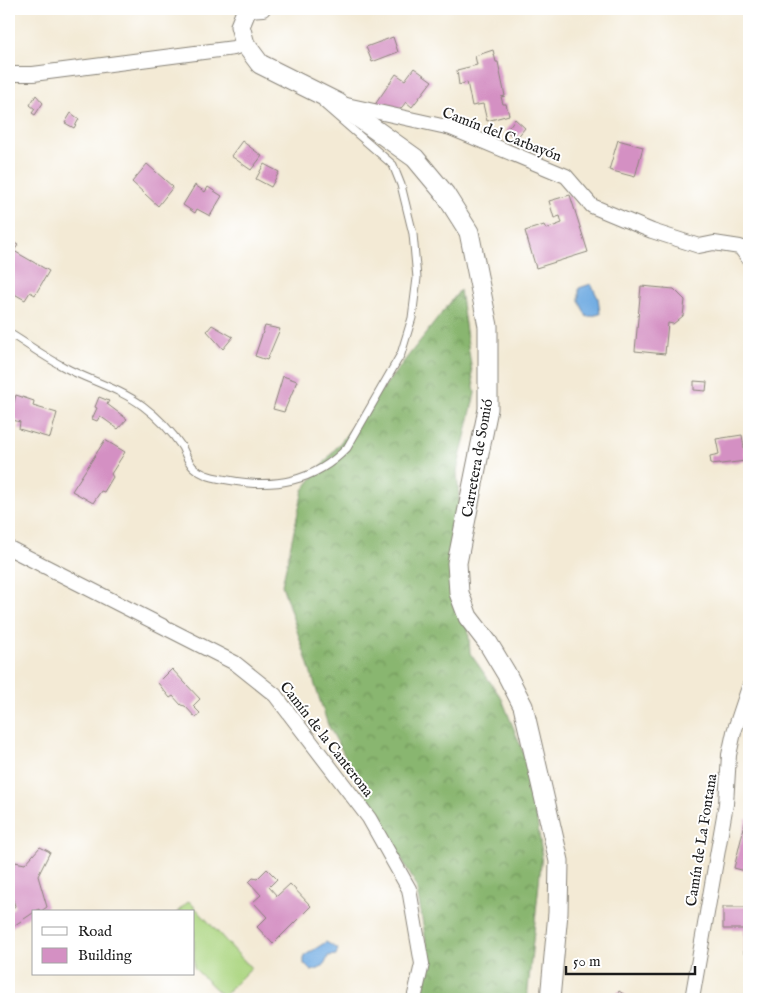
<svg xmlns="http://www.w3.org/2000/svg" width="758" height="1008" font-family="'IM FELL English',serif">
<style>
.forest{fill:url(#forest-crowns);stroke:#526946}
.pitch{fill:#acd581;stroke:#64784e}
.water{fill:#71ace2;stroke:#46647f}
.building{fill:#d490c3}
.lines{fill:none;stroke-linecap:round;stroke-linejoin:round}
.lane-casing{stroke:#888378;stroke-width:9}
.street-casing{stroke:#888378;stroke-width:16}
.secondary-casing{stroke:#888378;stroke-width:21}
.lane{stroke:#fff;stroke-width:7}
.street{stroke:#fff;stroke-width:14}
.secondary{stroke:#fff;stroke-width:19}
.labels{text-anchor:middle;stroke-width:4;stroke-linejoin:round;paint-order:stroke}
.street-label{font-size:15px;fill:#1c1c1c;stroke:#fff}
</style>
<defs>
<pattern id="forest-crowns" width="20" height="18" patternUnits="userSpaceOnUse" patternTransform="scale(1.25)"><rect width="20" height="18" fill="#89b66f"/><path d="M2 6a3 3 0 1 1 6 0M12 15a3 3 0 1 1 6 0" fill="none" stroke="#6f935a"/></pattern>
</defs>
<rect width="100%" height="100%" fill="#fff"/>
<filter id="ink" filterUnits="userSpaceOnUse"><feTurbulence type="fractalNoise" baseFrequency=".02" numOctaves="2"/><feDisplacementMap in="SourceGraphic" scale="10" xChannelSelector="R" yChannelSelector="G"/><feConvolveMatrix kernelMatrix="1 2 1 2 8 2 1 2 1" color-interpolation-filters="sRGB"/></filter>
<filter id="wash" filterUnits="userSpaceOnUse"><feTurbulence type="fractalNoise" baseFrequency=".0096" numOctaves="4" result="noise"/><feDisplacementMap in="SourceGraphic" scale="20" xChannelSelector="R" yChannelSelector="G"/><feGaussianBlur stdDeviation="1.12" result="paint"/><feColorMatrix in="noise" values="0 0 0 0 0 0 0 0 0 0 0 0 0 0 0 0 0 1.4 0 .05"/><feComposite in="paint" operator="in"/></filter>
<g filter="url(#wash)">
<rect width="100%" height="100%" fill="#f3ead5"/>
<path class="forest" d="M460,290L475,393L457,471L470,653L502,699L529,767L542,854L527,999H421L430,963L416,885L328,725L282,585L303,490Z"/>
<path class="pitch" d="M189,901L251,968L223,996L194,968V912H177Z"/>
<path class="water" d="M591,284L598,298L600,314L587,317L579,301V288Z
M326,942L338,949L336,955L328,956C325,966 322,969 311,971L304,964V956Z"/>
<g id="blocks">
<path class="building" d="M393,37L398,52L372,62L366,47Z
M493,50L496,62H498L505,96L501,97L503,104H506L509,115L487,121L483,104L472,106L467,82L459,85L457,70L477,65L475,56Z
M414,68L432,81L412,107L406,102L398,112L374,106L396,74L405,80Z
M36,95L43,103L35,115L32,113L35,109L30,105Z
M71,113L79,119L74,128L65,123Z
M515,119L525,128L516,139L506,131Z
M618,140L643,147L635,177L609,170Z
M242,141L262,156L251,170L231,156Z
M147,164L173,187L158,206L132,182Z
M264,164L279,172L271,187L256,179Z
M195,185L205,192L208,187L222,196L210,216L197,209L195,213L183,205Z
M570,195L588,252L536,268L525,231L544,225L546,229L562,223L560,216L554,218L549,201Z
M9,240L18,245L14,251L49,271L35,295L30,292L25,300L9,291Z
M641,286L674,289L685,300L683,316L673,324L668,323L665,354L635,351Z
M212,325L233,337L223,349L207,331Z
M265,326L280,329L267,360L255,356Z
M283,376L297,381L284,412L273,409Z
M694,381L707,382L706,391L694,390Z
M16,395L34,401L33,406L57,413L50,438L19,429L20,422L9,419Z
M99,397L109,401L107,404L127,419L118,429L100,416L97,421L92,419L97,408L95,407Z
M742,435L746,461L721,464L720,463L711,464L710,456L719,454L716,439Z
M105,440L125,452L111,474L113,477L104,492L101,491L93,503L72,491Z
M172,669L200,699L193,706L200,713L196,718L185,706L181,705L173,696L170,698L158,683Z
M746,819L749,820V872L734,868Z
M40,847L50,852L38,876L47,907L40,912L39,909L9,929V913L15,906L9,888V880L11,877L10,873L15,862L25,864Z
M267,869L277,879L269,887L277,896L290,884L311,906L273,944L257,927L267,917L253,902L261,895L249,882L253,878L257,879Z
M723,907H749V954H744V929H723Z
M619,991L631,999H614Z"/>
</g>
</g>
<g filter="url(#ink)">
<use href="#blocks" fill-opacity="0" stroke="#888378" stroke-width="1"/>
<g class="lines">
<g class="lane-casing">
<path id="lane" d="M9,333C27,344 45,357 64,367C90,381 119,388 143,406C159,418 171,431 182,447C185,453 188,462 193,467C203,476 215,478 228,480C274,489 314,482 347,448L401,354L412,318L417,278L413,234L401,185L393,165L323,104"/>
</g>
<g class="street-casing">
<path id="street" d="M246,10L263,9
M9,74H33L234,48L245,44
M342,104L451,128L566,176L592,206L652,231L699,246L714,243L740,247L749,259
M9,548L235,663L275,695L369,818L409,889L422,964L414,999
M692,999L726,804L729,755L734,732L749,687"/>
</g>
<g class="secondary-casing">
<path id="secondary" d="M247,9L240,26L245,44L260,64L338,103L415,158L445,194L469,232L488,326V409L457,563L459,593L468,617L488,643L506,673L523,706L559,861L558,913L550,999"/>
</g>
<use href="#lane" class="lane"/>
<use href="#street" class="street"/>
<use href="#secondary" class="secondary"/>
</g>
</g>
<g class="labels">
<g class="street-label">
<text transform="translate(502 134) rotate(21)" y="5">Camín del Carbayón</text>
<text transform="translate(477 458) rotate(-80)" y="5">Carretera de Somió</text>
<text transform="translate(327 739) rotate(52)" y="5">Camín de la Canterona</text>
<text transform="translate(701 840) rotate(-81)" y="5">Camín de La Fontana</text>
</g>
</g>
<rect width="758" height="1008" fill="none" stroke="#fff" stroke-width="30"/>
<rect x="32" y="910" width="162" height="65" fill="#ffffff" stroke="#a4a4a4"/>
<rect x="42" y="927" width="25" height="8" fill="#ffffff" stroke="#a4a4a4"/>
<text x="78" y="936" font-size="15" fill="#1c1c1c">Road</text>
<rect x="42" y="948" width="25" height="15" fill="#d490c3" stroke="#a4a4a4"/>
<text x="78" y="960" font-size="15" fill="#1c1c1c">Building</text>
<path d="M566 966v8h129v-8" fill="none" stroke="#1c1c1c" stroke-width="2.5"/>
<text x="573" y="966" font-size="15" fill="#1c1c1c" stroke="#ffffff" stroke-width="4" paint-order="stroke">50 m</text>
</svg>
